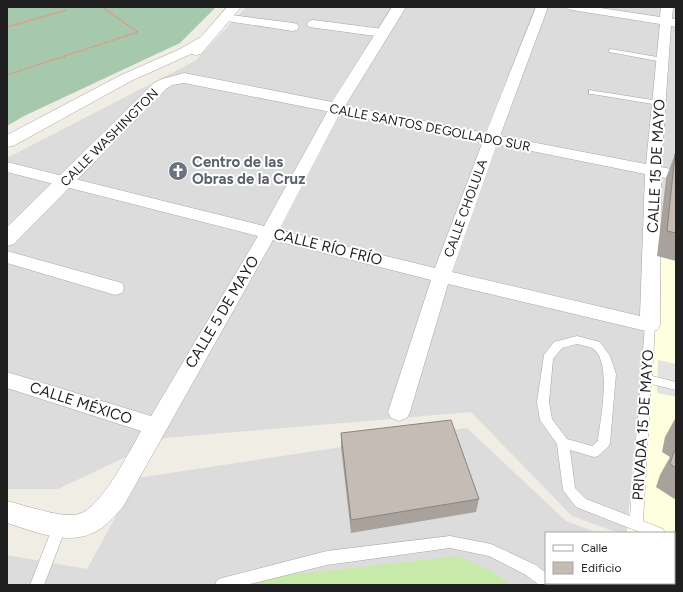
<svg xmlns="http://www.w3.org/2000/svg" width="683" height="592" font-family="Figtree,sans-serif">
<style>
.residential{fill:#dddcdc}
.education{fill:#feffdf}
.grass{fill:#c7eaab}
.cemetery{fill:#a6c9ad}
.parking{fill:#e3e3e3}
.lines{fill:none;stroke-linecap:round;stroke-linejoin:round}
.service-casing{stroke:#a6a6a6;stroke-width:1}
.minor-casing{stroke:#a6a6a6;stroke-width:1}
.tertiary-casing{stroke:#a6a6a6;stroke-width:1}
.path-far1{stroke:#f9816d;stroke-width:1.5;stroke-dasharray:1.5 1.5;stroke-linecap:butt}
.path{stroke:#f9816d;stroke-width:3;stroke-dasharray:2.5 2.5;stroke-linecap:butt}
.service{fill:#fff;fill-rule:evenodd}
.minor{fill:#fff;fill-rule:evenodd}
.tertiary{fill:#fff;fill-rule:evenodd}
.wall{fill:#a9a29c}
.building{fill:#c5bcb5;stroke:#8a847f}
.labels{text-anchor:middle;stroke-width:4;stroke-linejoin:round;paint-order:stroke}
.far-street-label{font-size:13px;fill:#1f1f1f;stroke:#fff}
.worship-label{font-size:15px;font-weight:bold;fill:#5b616d;stroke:#fff;text-anchor:start}
.street-label{font-size:15px;fill:#1f1f1f;stroke:#fff}
</style>
<rect width="100%" height="100%" fill="#f0ede5"/>
<path class="residential" d="M246,7H676V554H674V533H619L572,516L471,412L166,438L58,489H7V158L195,61Z
M467,428L566,521L598,533H546V583H674V561H676V585H7V555L87,569L137,478Z"/>
<path class="education" d="M666,178L676,180V549L674,548V533H627L635,441Z"/>
<path class="grass" d="M458,556L496,573L510,585H245L271,577Z"/>
<path class="cemetery" d="M7,7H216L180,43L24,116L7,126Z"/>
<path class="parking" d="M658,360L676,364V397L657,393Z"/>
<g class="lines">
<g class="service-casing">
<path id="service" d="M611,49L663,58L666,60L663,62L609,52V50Z
M589,90L659,101L663,103L659,105L592,94H589Z
M650,321L654,322L655,325L652,376L676,382V390L651,384L643,521L663,529L665,533H642L576,507L563,490L557,444L540,420L537,402L544,355L554,342L577,336L600,342L610,356L616,374L610,443L608,447L598,456L594,457L570,450L575,488L586,499L630,516L645,325L646,322ZM577,344C581,345 588,346 592,348C613,360 600,420 598,441L592,446L567,439L552,419L549,402L553,359L562,348Z
M60,519L65,521L67,525L44,585H30L55,521Z
M674,532H676V545H674V533H671Z
M450,536L491,544L536,565L546,573V583H553L552,585H539L526,575L489,556L450,548L327,565L246,585H215L217,580L222,578L327,551Z"/>
</g>
<g class="minor-casing">
<path id="minor" d="M536,7H548L500,136L646,164L660,24L572,10L568,9L566,7H594L660,17L661,7H673L672,19H676V27L671,26L661,167L676,170V180L661,177L660,325L657,330L650,332L448,284L410,412L407,418L399,421L391,418L388,412L431,280L273,240L123,507C116,514 109,523 100,529C72,548 36,532 7,523V501C24,505 63,519 79,514C102,507 129,452 141,431L7,388V372L151,416L258,236L7,172V162L264,226L331,105L336,104L486,133ZM340,113L483,141L435,268L279,230ZM497,144L645,174L640,316L452,272Z
M224,14L293,23L297,24L299,27L297,30L293,31L220,20L218,18L220,16Z
M313,20L383,29L387,30L389,33L387,36L383,37L309,27L307,24L309,21Z
M7,251L122,283L124,288L122,293L115,295L7,263Z"/>
</g>
<g class="tertiary-casing">
<path id="tertiary" d="M227,7H241L201,54L196,55L191,54L131,81L13,146L7,147V135L121,75L178,50L201,37Z
M392,7H406L342,111L336,113L184,83L172,85L166,89L14,244L7,246V227L154,83L162,79L184,73L332,102Z"/>
</g>
<path class="path-far1" d="M102,7L138,32
M7,27L66,10
M7,75L138,32"/>
<path class="path" d="M632,583V585"/>
<use href="#service" class="service"/>
<use href="#minor" class="minor"/>
<use href="#tertiary" class="tertiary"/>
</g>
<path class="wall" d="M675,154H676V261L657,256L666,178Z
M676,417V500L656,487L660,475L670,457L662,452L665,437Z
M341,433L479,499L476,512L351,533L341,447Z"/>
<path class="building" d="M675,154H676V233L667,231Z
M451,420L479,499L351,520L341,433Z
M674,451H676V468L670,464Z"/>
<defs>
<g id="church-disc" transform="scale(1)"><circle r="9.5" fill="#6b7280" stroke="#fff"/><path d="M-1.2-6h2.4v3.5h3.3v2.4h-3.3V6h-2.4V-.1h-3.3v-2.4h3.3Z" fill="#fff"/></g>
</defs>
<g fill-rule="evenodd">
<use href="#church-disc" x="178" y="171"/>
</g>
<g class="labels">
<g class="far-street-label">
<text transform="translate(430 127) rotate(11)" y="5">CALLE SANTOS DEGOLLADO SUR</text>
<text transform="translate(109 137) rotate(-45)" y="5">CALLE WASHINGTON</text>
<text transform="translate(465 208) rotate(-70)" y="5">CALLE CHOLULA</text>
</g>
<g class="worship-label">
<text x="192" y="167">Centro de las<tspan x="192" dy="17">Obras de la Cruz</tspan></text>
</g>
<g class="street-label">
<text transform="translate(656 166) rotate(-87)" y="5">CALLE 15 DE MAYO</text>
<text transform="translate(328 247) rotate(14)" y="5">CALLE RÍO FRÍO</text>
<text transform="translate(222 312) rotate(-59)" y="5">CALLE 5 DE MAYO</text>
<text transform="translate(81 403) rotate(18)" y="5">CALLE MÉXICO</text>
<text transform="translate(643 425) rotate(-86)" y="5">PRIVADA 15 DE MAYO</text>
</g>
</g>
<rect width="683" height="592" fill="none" stroke="#1f1f1f" stroke-width="16"/>
<rect x="545" y="532" width="130" height="52" fill="#ffffff" stroke="#a5a5a5"/>
<rect x="553" y="545" width="20" height="6" fill="#ffffff" stroke="#a5a5a5"/>
<text x="581" y="552" font-size="12" fill="#1f1f1f">Calle</text>
<rect x="553" y="562" width="20" height="12" fill="#c5bcb5" stroke="#a5a5a5"/>
<text x="581" y="572" font-size="12" fill="#1f1f1f">Edificio</text>
</svg>
